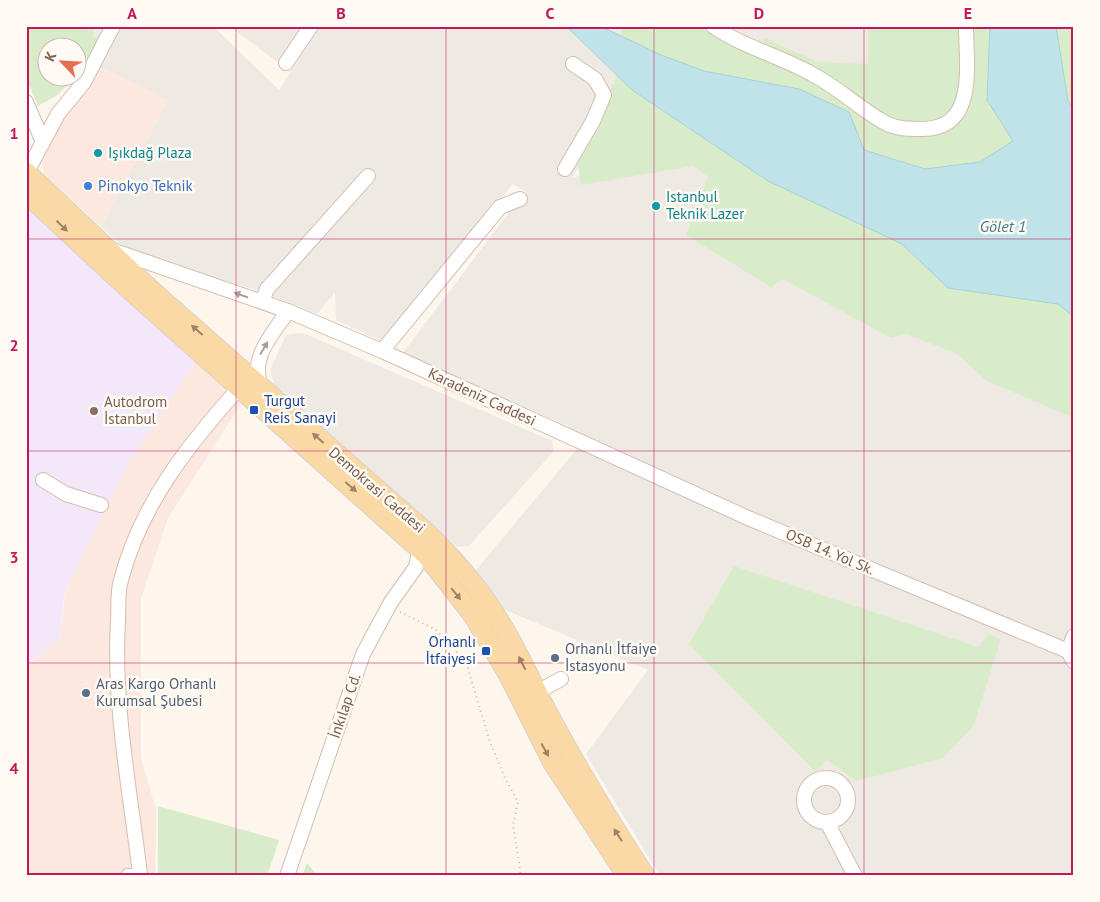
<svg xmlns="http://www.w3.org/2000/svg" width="1100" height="902" font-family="'PT Sans',sans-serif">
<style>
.commercial{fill:#fde8e0}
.industrial{fill:#efe9e4;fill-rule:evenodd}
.education{fill:#f3e8fa}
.green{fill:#d8ecc9}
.water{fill:#bfe3e8;stroke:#a5d3da}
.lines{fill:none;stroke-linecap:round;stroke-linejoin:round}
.minor-casing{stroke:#d1beb0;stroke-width:16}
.major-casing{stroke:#dad1cd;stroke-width:21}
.path{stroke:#d9b8a5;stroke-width:2;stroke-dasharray:1 4;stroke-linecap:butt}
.minor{stroke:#fff;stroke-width:14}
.major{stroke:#fbd9a5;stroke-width:19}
.oneway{fill:#a18267}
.oneway2{fill:#af9d94}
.grid{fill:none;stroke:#c2185b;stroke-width:1;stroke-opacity:0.55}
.culture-dot{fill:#0f9aa8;stroke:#fffaf3;stroke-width:2}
.shop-dot{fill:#3f7fe0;stroke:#fffaf3;stroke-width:2}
.transit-dot{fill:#1a4fb4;stroke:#fffaf3;stroke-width:2}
.education-dot{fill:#8d6e63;stroke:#fffaf3;stroke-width:2}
.service-dot{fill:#5c6f8a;stroke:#fffaf3;stroke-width:2}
.labels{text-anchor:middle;stroke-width:5;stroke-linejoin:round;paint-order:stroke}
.culture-label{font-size:15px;fill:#0d838f;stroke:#fffaf3;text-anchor:start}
.shop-label{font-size:15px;fill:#366cbe;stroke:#fffaf3;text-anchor:start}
.street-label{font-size:15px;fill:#7a5c4d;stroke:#fffaf3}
.transit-label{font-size:15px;fill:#164399;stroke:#fffaf3;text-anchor:start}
.education-label{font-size:15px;fill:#785e54;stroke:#fffaf3;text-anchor:start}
.service-label{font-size:15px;fill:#4e5e75;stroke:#fffaf3;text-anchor:start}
.water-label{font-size:16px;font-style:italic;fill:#437c86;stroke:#fffaf3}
.neatline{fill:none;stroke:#c2185b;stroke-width:2}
.grid-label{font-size:16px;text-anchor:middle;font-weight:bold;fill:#c2185b}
</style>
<rect width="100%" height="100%" fill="#fdf6ec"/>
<path class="commercial" d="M99,66L168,100L101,227L44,174L42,162L63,117L89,88Z
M197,360L243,401L168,518L141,598V758L156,809L155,876H26V666L60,639L65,594L128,462Z"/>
<path class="industrial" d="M93,26H104L100,38L93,37Z
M120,26H213L279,90L320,26H1074V876H660L586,754L648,670L503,609L475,571L582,443L568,426L402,354L525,191L513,184L383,342L336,320L335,292L317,314L268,294L125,249L101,227L168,100L99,66ZM626,93L694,160L573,177V176Z
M229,26H306L280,64Z
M303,333L552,441L554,451L469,546L457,547L275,386L270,370L286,335Z"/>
<path class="education" d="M26,199L197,359L129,462L64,595L60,639L26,665Z"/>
<path class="green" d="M26,26H93V37L100,38L78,73V48H48V78H75L56,96L38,106L26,78Z
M622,26H700L705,30L761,56L764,38L818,62L868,64V26H1074V418L987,381L957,354L907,334L891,338L783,279L771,287L686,235L708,177L693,166L581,185L577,160L615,81Z
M734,566L978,647L989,634L1001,639L973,727L943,758L857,781L827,760L815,771L689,644Z
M158,806L279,840L267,876H158Z
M307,863L318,876H305L303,874Z"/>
<path class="water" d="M566,26H600L661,55L704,71L799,89L849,112L864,150L925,169L980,162L1013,141L987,100L990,26H1056L1068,101L1074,109V317L1058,304L948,288L902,244L768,181L632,90Z"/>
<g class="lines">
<g class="minor-casing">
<path id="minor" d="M713,26C741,46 782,57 812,74C837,87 858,107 882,121C895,129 907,129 922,129C978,129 966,65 966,26
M286,63L311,26
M26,102L43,142L27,172
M43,142L58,114L84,82L113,26
M565,169L593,121L604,95L595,79L573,64
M115,251L288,311L382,351L748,518L1068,651L1074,662
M262,302L267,289L368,176
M382,351L500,207L520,199
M262,388C248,359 272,335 288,311
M43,480L66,494L101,505
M1074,636L1068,651L1074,653
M537,692L561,679
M804 800a22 22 0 1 1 44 0a22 22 0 1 1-44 0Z
M827,822L855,876
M128,876L140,874C130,790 113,705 118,621C119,608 117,592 121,580C141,504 188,445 239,388
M287,876L363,654L391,602L416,567L419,553L417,545"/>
</g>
<g class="major-casing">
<path id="major" d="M26,172L151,290L429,535C458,563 484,594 504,629C521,657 534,688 550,717C579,771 611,824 645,876
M26,193L118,279L426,555L473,615L507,672L553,763L627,876"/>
</g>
<path class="path" d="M400,612L436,630L466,662L490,742L505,778L518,802L513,825L521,876"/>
<use href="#minor" class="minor"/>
<use href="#major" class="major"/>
</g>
<defs><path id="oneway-solid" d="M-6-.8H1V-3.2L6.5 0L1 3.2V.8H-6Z" transform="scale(1.25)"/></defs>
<g class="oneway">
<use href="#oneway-solid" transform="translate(62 226) rotate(44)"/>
<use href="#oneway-solid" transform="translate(197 330) rotate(-139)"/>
<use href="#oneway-solid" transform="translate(318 438) rotate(-139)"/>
<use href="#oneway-solid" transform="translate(351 487) rotate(41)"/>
<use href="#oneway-solid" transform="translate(456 594) rotate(51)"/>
<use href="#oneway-solid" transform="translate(522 663) rotate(-117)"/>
<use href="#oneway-solid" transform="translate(545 750) rotate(61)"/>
<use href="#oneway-solid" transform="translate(618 835) rotate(-123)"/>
</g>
<g class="oneway2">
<use href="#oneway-solid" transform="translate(241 295) rotate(-161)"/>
<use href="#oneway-solid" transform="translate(264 348) rotate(-60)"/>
</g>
<path class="grid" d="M236,26V876M446,26V876M654,26V876M864,26V876M26,239H1074M26,451H1074M26,663H1074"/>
<g class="culture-dot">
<circle cx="98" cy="153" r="5"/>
<circle cx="656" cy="206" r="5"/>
</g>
<circle class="shop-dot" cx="88" cy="186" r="5"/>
<g class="transit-dot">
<rect x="249" y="405" width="10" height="10" rx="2.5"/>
<rect x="481" y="646" width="10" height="10" rx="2.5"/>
</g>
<circle class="education-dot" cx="94" cy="411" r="5"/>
<g class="service-dot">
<circle cx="555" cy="658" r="5"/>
<circle cx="86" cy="693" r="5"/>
</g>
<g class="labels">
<g class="culture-label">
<text x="108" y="158">Işıkdağ Plaza</text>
<text x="666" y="202">Istanbul<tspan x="666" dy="17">Teknik Lazer</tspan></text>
</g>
<g class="shop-label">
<text x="98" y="191">Pinokyo Teknik</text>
</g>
<g class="street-label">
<text transform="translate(482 397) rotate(25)" y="5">Karadeniz Caddesi</text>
<text transform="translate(377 490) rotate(41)" y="5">Demokrasi Caddesi</text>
<text transform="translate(830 552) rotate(23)" y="5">OSB 14. Yol Sk.</text>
<text transform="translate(345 706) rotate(-71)" y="5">İnkılap Cd.</text>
</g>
<g class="transit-label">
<text x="264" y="406">Turgut<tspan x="264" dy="17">Reis Sanayi</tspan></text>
<text x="476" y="647" text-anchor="end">Orhanlı<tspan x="476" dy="17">İtfaiyesi</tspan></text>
</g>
<g class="education-label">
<text x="104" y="407">Autodrom<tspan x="104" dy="17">İstanbul</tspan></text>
</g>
<g class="service-label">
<text x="565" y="654">Orhanlı İtfaiye<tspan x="565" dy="17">İstasyonu</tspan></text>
<text x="96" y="689">Aras Kargo Orhanlı<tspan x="96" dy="17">Kurumsal Şubesi</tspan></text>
</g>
<g class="water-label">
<text x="1003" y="232">Gölet 1</text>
</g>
</g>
<rect width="1100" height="902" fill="none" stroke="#fffaf3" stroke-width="55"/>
<g transform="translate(62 62) rotate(295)"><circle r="24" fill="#fffaf3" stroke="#cabbb1"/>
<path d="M0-4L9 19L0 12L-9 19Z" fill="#e76f51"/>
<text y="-8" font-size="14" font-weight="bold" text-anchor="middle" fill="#7a5c4d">K</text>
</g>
<rect x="28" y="28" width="1044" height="846" class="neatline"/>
<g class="grid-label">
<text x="132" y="19">A</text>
<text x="341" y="19">B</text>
<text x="550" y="19">C</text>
<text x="759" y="19">D</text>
<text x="968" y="19">E</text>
<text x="14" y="139">1</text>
<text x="14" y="351">2</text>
<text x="14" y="563">3</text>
<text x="14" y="774">4</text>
</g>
</svg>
